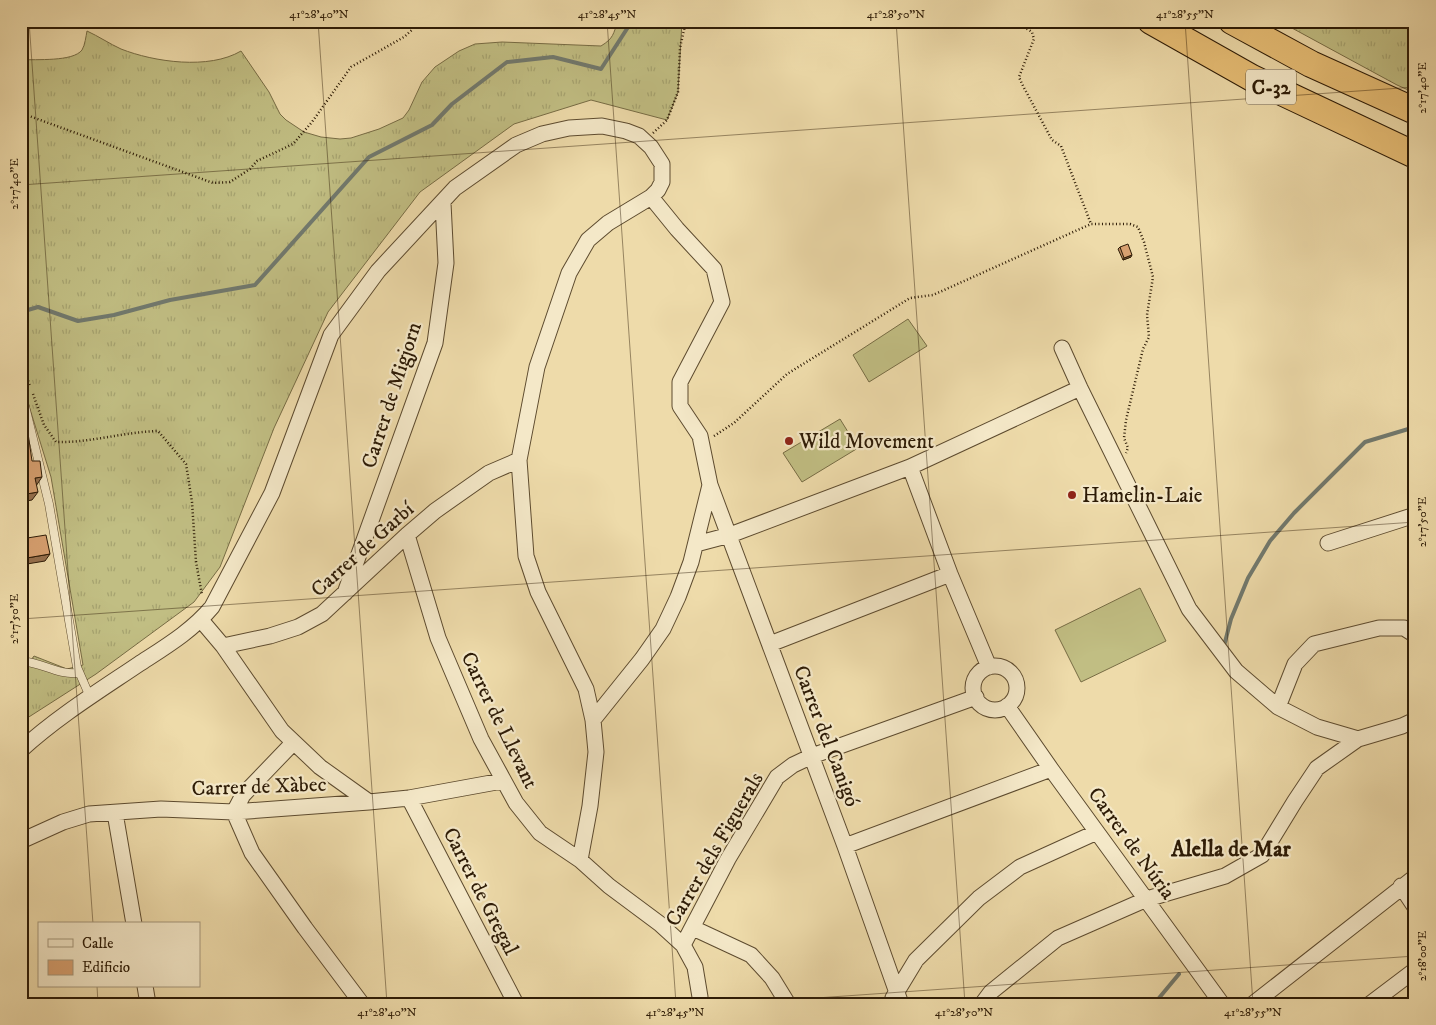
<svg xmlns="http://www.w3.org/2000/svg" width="1436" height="1025" font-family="'IM FELL DW Pica',serif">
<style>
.grass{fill:url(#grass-tufts);stroke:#776c44}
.pitch{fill:#c1be83;stroke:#776c44}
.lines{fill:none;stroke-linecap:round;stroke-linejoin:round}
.stream{stroke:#71796e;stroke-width:4}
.lane-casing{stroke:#5d4b2f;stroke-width:9}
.street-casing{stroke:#5d4b2f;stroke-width:17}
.highway-casing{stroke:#2d1b06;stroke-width:28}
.path{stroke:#2d1b06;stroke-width:2.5;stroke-dasharray:1 2.5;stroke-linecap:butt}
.lane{stroke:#f4e8c8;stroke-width:8}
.street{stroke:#f4e8c8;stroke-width:15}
.highway{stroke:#e7be75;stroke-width:26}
.wall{fill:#b98a60;stroke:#2d1b06}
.shaded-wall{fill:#96704e;stroke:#2d1b06}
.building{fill:#d7a070;stroke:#2d1b06}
.ticks{fill:none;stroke:#2d1b06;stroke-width:1;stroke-opacity:0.45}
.poi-dot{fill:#8f2418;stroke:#f4e8c8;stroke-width:2}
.labels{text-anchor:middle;stroke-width:4.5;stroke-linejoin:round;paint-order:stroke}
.shield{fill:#f4e8c8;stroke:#695840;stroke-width:1}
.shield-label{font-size:20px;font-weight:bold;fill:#2d1b06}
.street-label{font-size:21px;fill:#2d1b06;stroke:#f4e8c8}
.poi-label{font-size:21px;fill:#2d1b06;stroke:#f4e8c8;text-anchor:start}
.neighbourhood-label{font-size:22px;font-weight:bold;fill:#2d1b06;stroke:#f4e8c8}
.neatline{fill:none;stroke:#2d1b06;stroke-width:2}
.ticks-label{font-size:12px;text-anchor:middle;fill:#2d1b06}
</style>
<defs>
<pattern id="grass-tufts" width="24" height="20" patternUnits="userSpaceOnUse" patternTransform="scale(1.25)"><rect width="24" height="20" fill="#c1be83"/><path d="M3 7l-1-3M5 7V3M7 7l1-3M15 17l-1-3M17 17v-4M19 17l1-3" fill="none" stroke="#a6a370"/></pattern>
</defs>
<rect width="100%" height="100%" fill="#eedbaa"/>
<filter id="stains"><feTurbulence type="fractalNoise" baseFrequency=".004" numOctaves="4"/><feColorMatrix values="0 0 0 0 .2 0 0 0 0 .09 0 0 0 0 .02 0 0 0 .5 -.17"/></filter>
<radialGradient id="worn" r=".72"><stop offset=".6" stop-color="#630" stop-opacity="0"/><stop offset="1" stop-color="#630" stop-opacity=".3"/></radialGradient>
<path class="grass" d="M618,21H682L678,92L667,120L591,100L514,124L420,192L328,312L274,428L220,567L194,602L96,674L21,722V673L34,656L67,669L83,665L51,477L21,380V60C36,59 73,62 82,50C85,45 86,36 87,31C98,36 110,44 121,49C154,62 209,70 241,51L269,92L280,114L286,120L304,132L321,137L340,139L351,138L379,129L403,118L409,110L422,82L435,67L459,51L475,44L502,42L601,46C614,38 613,34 618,21Z
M1279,21H1393L1415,29V93L1397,85Z"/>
<path class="pitch" d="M908,319L927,346L869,382L853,355Z
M840,419L858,448L802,482L783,453Z
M1140,588L1166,641L1081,682L1055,630Z"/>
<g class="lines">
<path class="stream" d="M21,312L38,307L78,321L114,315L170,300L255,285L369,157L432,125L452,104L507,62L553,57L601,69L632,21
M1224,646L1231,619L1248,578L1270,541L1294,513L1365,442L1415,427
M1154,1004L1179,974"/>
<g class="lane-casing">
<path id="lane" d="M21,390L49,504L77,667L90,697
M21,661C44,663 56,675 79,673"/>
</g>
<g class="street-casing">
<path id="street" d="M1062,348L1080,388L1189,609L1236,671L1278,707L1317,727L1358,739
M910,467L950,574L989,667
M710,485L845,846L901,1004
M407,535L438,638L481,739L516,803L540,833L580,860L609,886L660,924L683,945L695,967L700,997L698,1004
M1328,543L1415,515
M696,544L730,535L910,467L1080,388
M345,593L435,343L446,263L443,203
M201,620L223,646L282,731L320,767L369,802
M770,644L950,574
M223,646L270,636L298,627L322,614L407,535L435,511L489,473L519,460
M973 688a22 22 0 1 1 44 0a22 22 0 1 1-44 0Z
M1007,706L1051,769L1222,1004
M1278,707L1295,664L1314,644L1379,628H1404L1415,635
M593,720L642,659L663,629L678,597L691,562L710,485L700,436L680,406V382L722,302L714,269L677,229L651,197
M293,743L243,795L234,812L252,853L305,928L362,1004
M21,750C57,717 99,691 139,664C165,647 192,631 212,607L272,493L331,335L378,271L455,188L516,145L542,134L569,128L602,126L626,131L639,136L651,147L662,164V182L658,190L651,197L608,223L588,240L569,273L537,367L519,460L526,556L538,592L586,689L593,720L596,752L590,806L580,860
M409,798L516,1004
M115,813L134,924
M21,841L63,822L89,814L161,809L234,812L369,802L409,798L502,781
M845,846L1051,769
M1401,886L1415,907
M693,928L751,955L772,978L788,1004
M683,945L728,859L777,777L793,765L812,756L976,697
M145,986L148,1004
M893,998L916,960L979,898L1020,867L1097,832
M982,1004L991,992L1058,938L1147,899L1225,876L1262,855L1295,801L1317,768L1358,739L1402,726L1415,720
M1253,1004L1415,877
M1370,1004L1415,970"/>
</g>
<g class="highway-casing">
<path id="highway" d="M1151,21L1252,78L1415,155
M1232,21L1311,64L1415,111"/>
</g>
<path class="path" d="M1015,21L1032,32L1034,39L1019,77L1022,84L1052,140L1061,146L1091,224
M21,113L213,183L230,182L250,169L257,161L293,144L312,122L351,67L404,37L413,29L415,21
M653,133L667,120L678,92L680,48L686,21
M21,361L30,386
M33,394L44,425L56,442C90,443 123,432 158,431L186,464L192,502L196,562L202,595
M714,436L734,423L787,374L910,298L933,295L1091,224H1130L1138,227L1144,242L1153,277L1147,315L1149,337L1143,349L1126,420L1124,438L1128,448L1126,453"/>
<use href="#lane" class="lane"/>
<use href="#street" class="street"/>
<use href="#highway" class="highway"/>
</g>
<path class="wall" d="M1120,247L1131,257L1123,260L1118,249Z"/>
<path class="shaded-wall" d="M1132,255L1131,257L1123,260L1124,258Z
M42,477L36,486L35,478Z
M38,492L32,500L21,502V495Z
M50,554L45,561L21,565V559Z"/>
<path class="building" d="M1128,244L1132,255L1124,258L1120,247Z
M28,433L32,461H40L42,477L35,478L38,492L21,495V434Z
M46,535L50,554L21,559V539Z"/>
<path class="ticks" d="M29,21L93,924M318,21L387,1004M607,21L676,1004M896,21L965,1004M1185,21L1253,1004M21,185L1415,87M21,619L1415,522M97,986L98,1004M731,1004L1415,956"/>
<g class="poi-dot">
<circle cx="789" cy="441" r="5"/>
<circle cx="1072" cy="495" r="5"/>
</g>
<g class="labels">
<rect class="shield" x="1246" y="69.5" width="50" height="35" rx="4"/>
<g class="shield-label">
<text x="1271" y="94">C-32</text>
</g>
<g class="street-label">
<text transform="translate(391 395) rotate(-72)" y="7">Carrer de Migjorn</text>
<text transform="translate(362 549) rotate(-42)" y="7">Carrer de Garbí</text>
<text transform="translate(500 720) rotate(64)" y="7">Carrer de Llevant</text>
<text transform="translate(827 736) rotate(69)" y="7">Carrer del Canigó</text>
<text transform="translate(259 786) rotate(-2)" y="7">Carrer de Xàbec</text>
<text transform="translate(1132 843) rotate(54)" y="7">Carrer de Núria</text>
<text transform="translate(714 849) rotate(-60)" y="7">Carrer dels Figuerals</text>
<text transform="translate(481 891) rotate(63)" y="7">Carrer de Gregal</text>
</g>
<g class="poi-label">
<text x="799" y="448">Wild Movement</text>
<text x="1082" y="502">Hamelin-Laie</text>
</g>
<g class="neighbourhood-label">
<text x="1231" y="856">Alella de Mar</text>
</g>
</g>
<rect width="1436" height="1025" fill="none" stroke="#eedbaa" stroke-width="55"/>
<rect x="38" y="922" width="162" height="65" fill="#f4e8c8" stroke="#a4967a"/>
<rect x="48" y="939" width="25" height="8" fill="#f4e8c8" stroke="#a4967a"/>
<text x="82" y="948" font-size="15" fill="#2d1b06">Calle</text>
<rect x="48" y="960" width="25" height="15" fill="#d7a070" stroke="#a4967a"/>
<text x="82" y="972" font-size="15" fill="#2d1b06">Edificio</text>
<rect x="28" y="28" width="1380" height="970" class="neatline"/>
<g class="ticks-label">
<text x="319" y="18">41°28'40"N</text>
<text x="607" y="18">41°28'45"N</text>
<text x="896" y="18">41°28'50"N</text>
<text x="1185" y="18">41°28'55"N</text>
<text transform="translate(1422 88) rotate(-90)" y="4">2°17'40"E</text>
<text transform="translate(14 184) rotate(-90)" y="4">2°17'40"E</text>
<text transform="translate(1422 522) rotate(-90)" y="4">2°17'50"E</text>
<text transform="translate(14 619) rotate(-90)" y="4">2°17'50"E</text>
<text transform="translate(1422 956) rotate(-90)" y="4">2°18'00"E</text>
<text x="387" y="1016">41°28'40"N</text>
<text x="675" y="1016">41°28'45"N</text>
<text x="964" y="1016">41°28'50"N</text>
<text x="1253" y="1016">41°28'55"N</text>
</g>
<rect width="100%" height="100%" filter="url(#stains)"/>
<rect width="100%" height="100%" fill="url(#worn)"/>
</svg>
